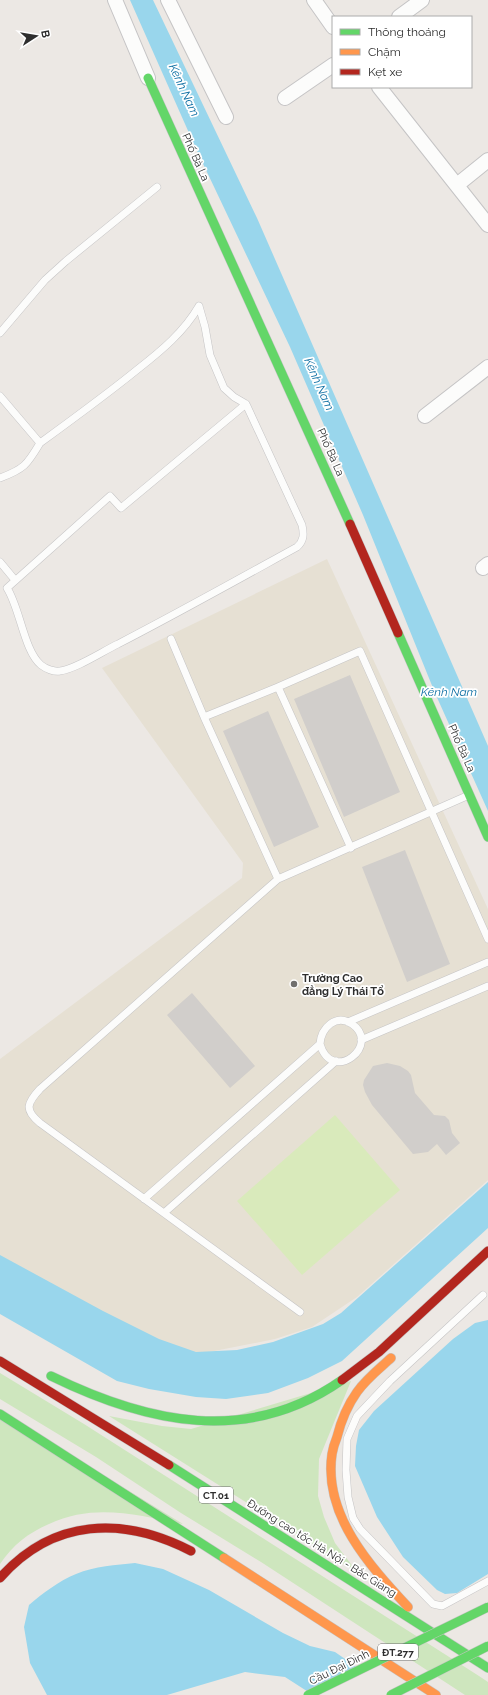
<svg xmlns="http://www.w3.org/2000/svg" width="488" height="1695" font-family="Raleway,sans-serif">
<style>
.education{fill:#e6e0d3}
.green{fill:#cee6be}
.pitch{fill:#d9eabb}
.water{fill:#99d6ec}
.pier{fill:#ece8e4}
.building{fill:#d1cecb}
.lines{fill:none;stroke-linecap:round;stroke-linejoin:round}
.lane-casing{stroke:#c5c4c5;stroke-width:8}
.street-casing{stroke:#c5c4c5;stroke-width:16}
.fast-casing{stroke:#c5c4c5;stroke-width:10}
.slow-casing{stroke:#c5c4c5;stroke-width:10}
.jam-casing{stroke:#c5c4c5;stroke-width:10}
.lane{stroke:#fcfcfb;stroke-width:7}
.street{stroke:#fcfcfb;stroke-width:14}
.fast{stroke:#63d668;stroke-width:9}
.slow{stroke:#ff974d;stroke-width:9}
.jam{stroke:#b3261e;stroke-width:9}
.fast-bridge-casing{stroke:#c6c5c4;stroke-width:10;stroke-linecap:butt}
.fast-bridge{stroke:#63d668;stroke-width:9}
.poi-dot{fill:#706f6e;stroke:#fff;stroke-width:1.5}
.labels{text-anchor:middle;stroke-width:3.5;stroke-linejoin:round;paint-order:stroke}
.shield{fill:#fff;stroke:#6d6d6d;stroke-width:1}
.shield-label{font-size:10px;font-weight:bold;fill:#2e2e2e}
.street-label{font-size:11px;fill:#2e2e2e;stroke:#fff}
.poi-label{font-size:11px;font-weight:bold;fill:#2e2e2e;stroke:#fff;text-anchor:start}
.water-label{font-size:12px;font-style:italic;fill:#0d6fa3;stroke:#fff}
</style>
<rect width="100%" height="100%" fill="#ece8e4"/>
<path class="education" d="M327,559L488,909V1180L357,1297L312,1327L275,1339L204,1353H188L136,1331L0,1256V1059L242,878L243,863L102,668Z"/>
<path class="green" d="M0,1373L84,1424L479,1676L488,1682V1695H465L261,1562L181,1513L96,1457L0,1399Z
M351,1381L319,1459L318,1496L324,1517L335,1543L357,1572L109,1416L162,1426L191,1429Z
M0,1412L183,1524C136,1515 95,1503 49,1524C28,1533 13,1545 0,1564Z"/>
<path class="pitch" d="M335,1115L400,1190L302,1275L237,1201Z"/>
<path class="water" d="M130,0H153L257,218L488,746V811L435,693L363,515L290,347L197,151Z
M488,1182V1228L342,1361L308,1378L268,1393L226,1399L196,1397L149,1389L117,1381L0,1314V1255L103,1311L159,1339L196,1352L237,1350L273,1342L323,1324L341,1313Z
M488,1320V1574L457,1593L445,1594L437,1590L403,1557L377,1517L355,1466L356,1446L359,1430L374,1411L453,1339L475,1323Z
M135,1563L163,1569L209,1590L283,1633L310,1646L335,1652L374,1679L313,1695L285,1677L245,1672L167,1695H47L30,1663L24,1627L29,1605C43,1593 59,1581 76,1574C95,1566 116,1565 135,1563Z"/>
<path class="pier" d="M358,1665L376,1678V1681L348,1695H310Z"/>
<path class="building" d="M350,675L400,792L344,817L294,699Z
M268,711L319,827L274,847L223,731Z
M405,850L450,964L407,982L362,867Z
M192,993L255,1066L230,1088L167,1015Z
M387,1063L400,1066L408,1071L411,1075L415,1093L434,1115L445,1116L449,1120L452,1133L460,1143L446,1155L437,1144L428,1152L413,1154L372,1105L365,1092L363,1085L364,1080L373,1066Z"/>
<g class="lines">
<g class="lane-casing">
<path id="lane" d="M199,306L205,327L210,355L224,388L234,397L246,404L302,525C304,534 304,541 297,547C237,580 178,613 118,644C103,651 76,669 60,671C54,672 46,669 41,665C24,651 20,608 7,588L110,496L121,508L246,404
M0,333L45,280L66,261L157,187
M0,396L40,443C73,419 106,395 138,369C161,351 184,332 199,306
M0,478C24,469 27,465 40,443
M0,562L15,580
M171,639L204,717L278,879
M278,687L351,848
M204,717L278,687L360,651L488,939
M348,1022L488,962
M361,1040L488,986
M144,1199L320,1044C321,1028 336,1013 352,1024C382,1045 332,1085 320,1044
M164,1213L336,1061
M483,1295L390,1381L357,1416L347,1439L346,1470L348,1497L353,1518L360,1529L433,1604L442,1606L488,1581
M300,1312L40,1123C24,1110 27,1103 40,1089L278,879L469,795"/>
</g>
<g class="street-casing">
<path id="street" d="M115,0L148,78
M168,0L226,117
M314,0L333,27
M399,17L422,0
M379,87L488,225
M285,98L333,65
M457,185L488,160
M425,416L488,367
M483,568L488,564"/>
</g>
<g class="fast-casing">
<path id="fast" d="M148,78L350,524
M398,633L488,837
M51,1376C147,1423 248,1446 342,1380
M0,1414L224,1558
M169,1465L488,1668"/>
</g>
<g class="slow-casing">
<path id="slow" d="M391,1358C379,1369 366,1379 357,1392C347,1406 341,1421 337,1437C335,1442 333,1448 332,1454C323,1515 370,1566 408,1607
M224,1558L436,1695"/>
</g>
<g class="jam-casing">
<path id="jam" d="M350,524L398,633
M0,1361L169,1465
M342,1380L379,1352L488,1251
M0,1578C53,1518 123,1516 191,1551"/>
</g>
<use href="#lane" class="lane"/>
<use href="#street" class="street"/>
<use href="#fast" class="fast"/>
<use href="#slow" class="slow"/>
<use href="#jam" class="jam"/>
<g class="fast-bridge-casing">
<path id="fast-bridge" d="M308,1695L488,1607
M391,1695L488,1646"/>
</g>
<use href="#fast-bridge" class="fast-bridge"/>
</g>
<circle class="poi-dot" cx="294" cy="984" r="4"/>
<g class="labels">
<g class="shield">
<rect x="199" y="1487" width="34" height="16" rx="3"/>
<rect x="378" y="1644" width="40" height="16" rx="3"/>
</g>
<g class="shield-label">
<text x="216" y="1499">CT.01</text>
<text x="398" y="1656">ĐT.277</text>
</g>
<g class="street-label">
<text transform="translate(196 157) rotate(66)" y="4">Phố Bà La</text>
<text transform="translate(331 452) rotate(66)" y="4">Phố Bà La</text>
<text transform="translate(462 748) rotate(66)" y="4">Phố Bà La</text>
<text transform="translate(322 1548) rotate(32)" y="4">Đường cao tốc Hà Nội - Bắc Giang</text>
<text transform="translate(339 1667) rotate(-26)" y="4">Cầu Đại Đình</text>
</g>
<g class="poi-label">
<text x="302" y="982">Trường Cao<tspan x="302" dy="13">đẳng Lý Thái Tổ</tspan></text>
</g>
<g class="water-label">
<text transform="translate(184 90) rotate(65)" y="4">Kênh Nam</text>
<text transform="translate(319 384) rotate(66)" y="4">Kênh Nam</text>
<text x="449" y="696">Kênh Nam</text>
</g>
</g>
<rect x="332" y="16" width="140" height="72" fill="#ffffff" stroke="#ababab"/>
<rect x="340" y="29" width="20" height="6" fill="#63d668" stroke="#ababab"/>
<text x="368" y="36" font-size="12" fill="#2e2e2e">Thông thoáng</text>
<rect x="340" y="49" width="20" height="6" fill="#ff974d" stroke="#ababab"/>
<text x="368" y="56" font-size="12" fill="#2e2e2e">Chậm</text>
<rect x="340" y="69" width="20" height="6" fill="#b3261e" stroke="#ababab"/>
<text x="368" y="76" font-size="12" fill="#2e2e2e">Kẹt xe</text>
<g transform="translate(36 36) rotate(78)" stroke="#ffffff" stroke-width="3" paint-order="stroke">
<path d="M0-3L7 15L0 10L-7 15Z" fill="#2e2e2e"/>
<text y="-6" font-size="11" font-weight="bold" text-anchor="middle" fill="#2e2e2e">B</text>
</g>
</svg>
